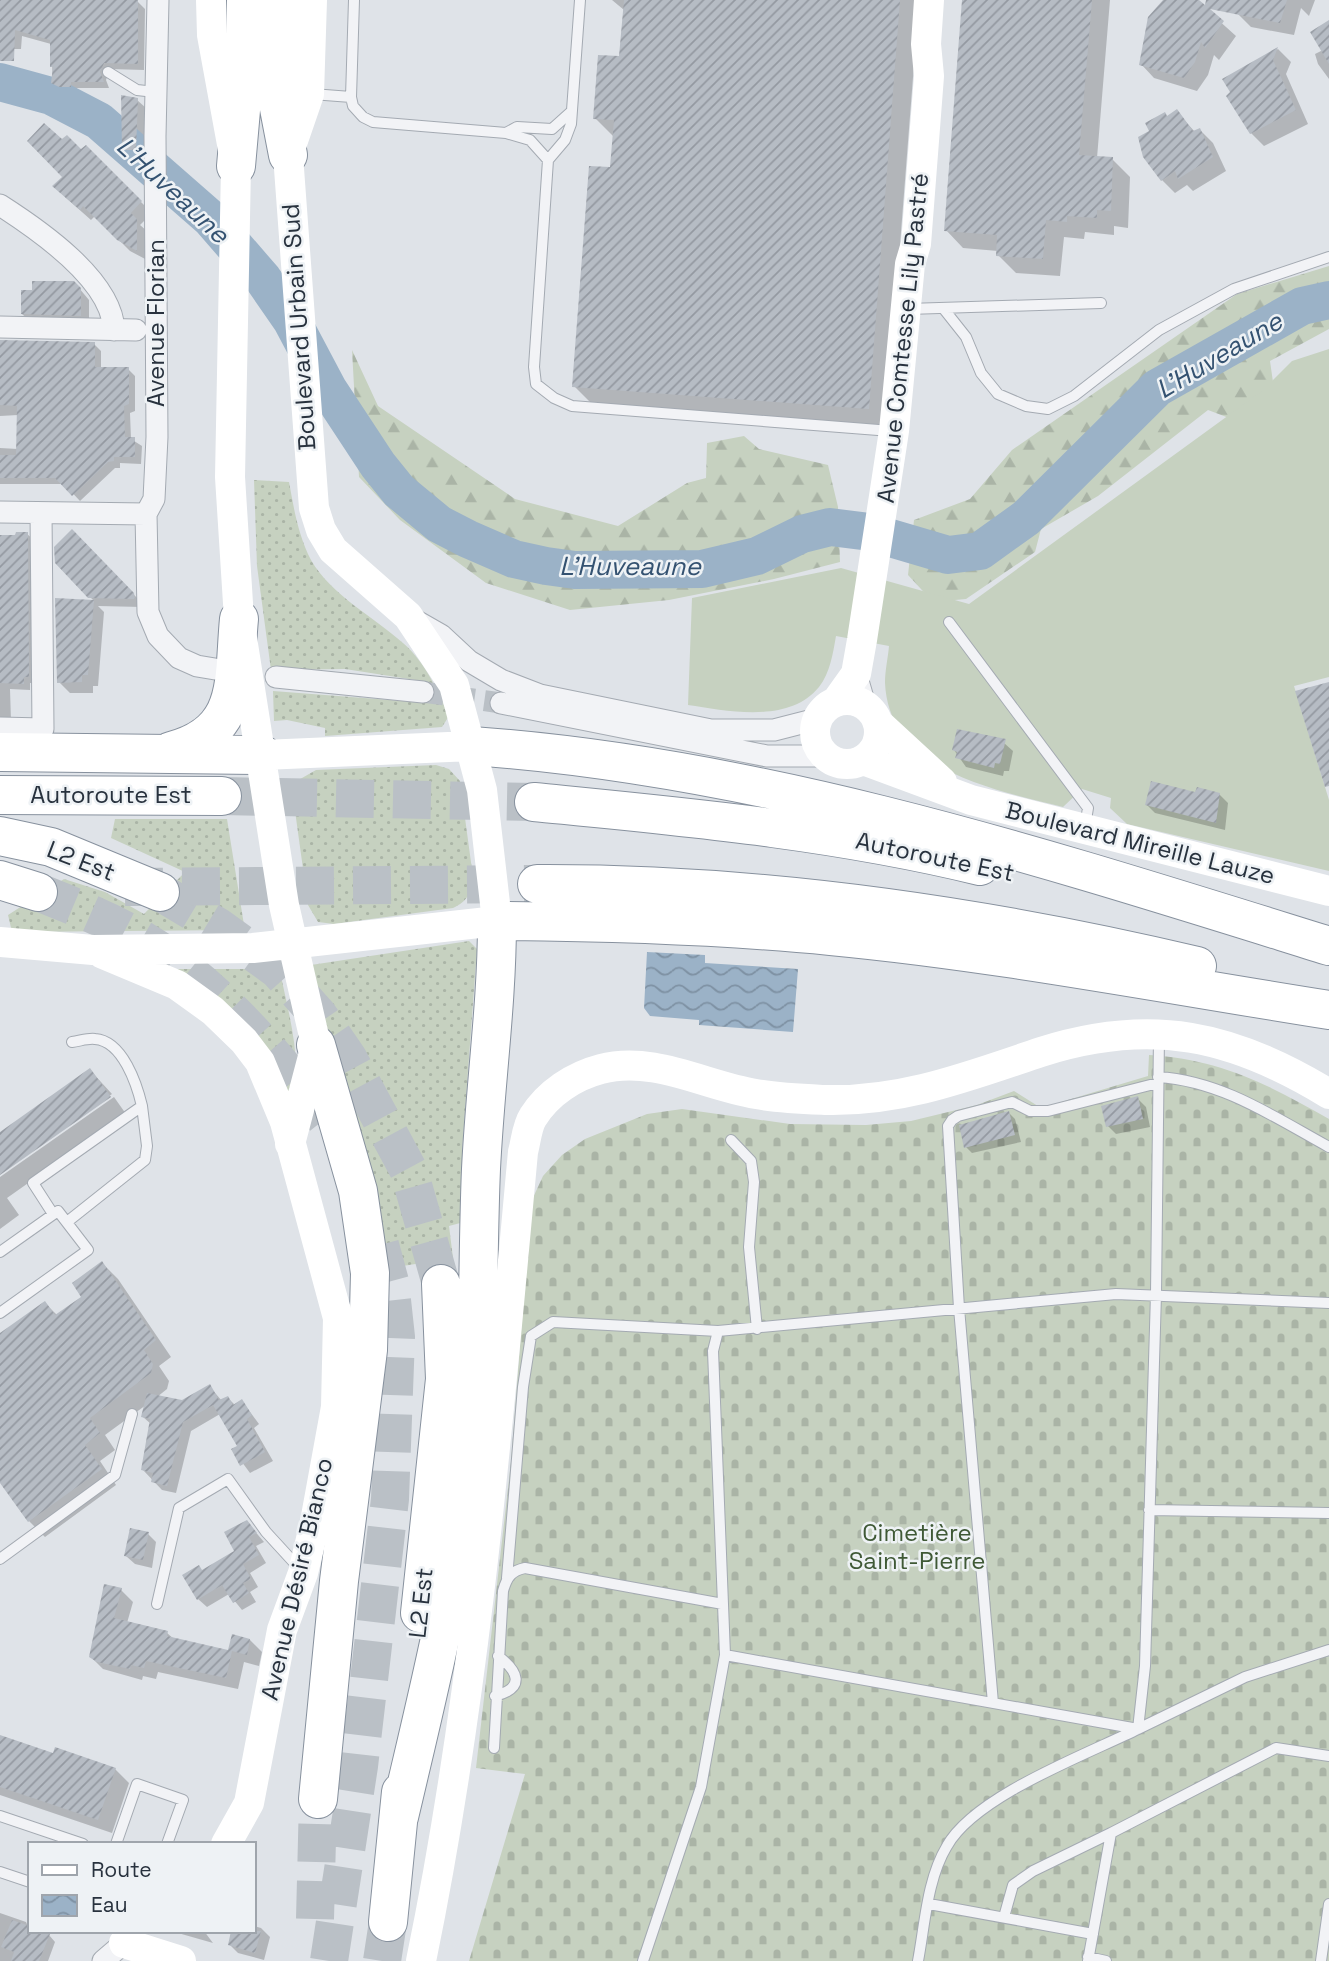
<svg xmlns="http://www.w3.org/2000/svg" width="1329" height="1961" font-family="'Space Grotesk',sans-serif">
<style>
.grass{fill:url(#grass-dots)}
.forest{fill:url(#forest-firs)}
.cemetery{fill:url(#cemetery-stones)}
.pitch{fill:#c6d1c0}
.water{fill:url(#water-waves)}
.shadow{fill:#0003}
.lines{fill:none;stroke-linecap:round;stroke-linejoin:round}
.river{stroke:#9bb2c7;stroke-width:38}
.building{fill:url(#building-hatch)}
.street-tunnel{stroke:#bac0c6;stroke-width:21;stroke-dasharray:21 10;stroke-linecap:butt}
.highway-tunnel{stroke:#bac0c6;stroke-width:38;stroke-dasharray:38 19;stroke-linecap:butt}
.lane-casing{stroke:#a4aab2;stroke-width:12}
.street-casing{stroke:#a4aab2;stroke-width:23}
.highway-casing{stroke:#87919e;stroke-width:40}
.lane{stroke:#f2f3f6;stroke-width:10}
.street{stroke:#f2f3f6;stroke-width:21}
.secondary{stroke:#fff;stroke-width:30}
.highway{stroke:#fff;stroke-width:38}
.labels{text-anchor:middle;stroke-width:5;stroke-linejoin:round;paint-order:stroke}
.street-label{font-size:24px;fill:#28323e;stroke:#eef2f5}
.park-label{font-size:24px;fill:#3f5936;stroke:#eef2f5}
.water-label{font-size:26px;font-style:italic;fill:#345271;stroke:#eef2f5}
</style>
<defs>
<pattern id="grass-dots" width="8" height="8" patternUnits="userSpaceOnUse" patternTransform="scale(1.75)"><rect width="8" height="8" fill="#c6d1c0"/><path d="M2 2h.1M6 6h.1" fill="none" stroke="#aab4a6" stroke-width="1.8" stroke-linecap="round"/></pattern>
<pattern id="forest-firs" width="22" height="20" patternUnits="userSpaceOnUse" patternTransform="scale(1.75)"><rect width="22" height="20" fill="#c6d1c0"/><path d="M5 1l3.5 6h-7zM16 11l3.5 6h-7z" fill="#aab4a6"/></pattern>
<pattern id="cemetery-stones" width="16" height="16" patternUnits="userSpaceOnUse" patternTransform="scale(1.75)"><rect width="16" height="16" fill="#c6d1c0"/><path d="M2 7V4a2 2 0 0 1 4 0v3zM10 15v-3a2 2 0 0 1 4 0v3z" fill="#aab4a6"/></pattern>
<pattern id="water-waves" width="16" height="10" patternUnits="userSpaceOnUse" patternTransform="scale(1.75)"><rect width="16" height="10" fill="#9bb2c7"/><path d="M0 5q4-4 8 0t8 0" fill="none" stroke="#7e91a3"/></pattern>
<pattern id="building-hatch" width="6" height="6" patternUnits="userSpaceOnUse" patternTransform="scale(1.75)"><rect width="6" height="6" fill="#b6bcc4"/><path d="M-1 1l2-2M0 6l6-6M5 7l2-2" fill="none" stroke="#9499a1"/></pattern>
</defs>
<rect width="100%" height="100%" fill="#dfe3e8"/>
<path class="grass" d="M254,480L289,482C294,509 298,535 311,560C331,595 374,617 403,643C426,663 437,690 449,716L442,727L325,736V728L287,720L274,721L273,691L429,703L422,681L345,669L271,670L257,566Z
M436,765L449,769L460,781L473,877C471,893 468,901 453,908L334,924L318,922L308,905L292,789L295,782L316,770Z
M115,819H227L244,925L237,930L12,932L8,915L64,879L105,892L144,914L185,872L111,838Z
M469,941L477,949L462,1152L464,1222L449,1226L453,1258L384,1269L309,973L311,965Z
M159,969H270L282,981C291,1023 303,1066 291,1108Z"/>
<path class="forest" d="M1329,266V329L1270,361L1278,417L1329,529L1266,432L1208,410L1098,496L1041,529L1035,552L966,599L933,602L908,575L914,520L970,499L1012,450L1237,294Z
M352,350L378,406L515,499L618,526L687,483L706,478L707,443L744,436L759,449L828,465L838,507L840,562L774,579L669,600L570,610L486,583L400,520L359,477Z"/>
<path class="cemetery" d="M1149,1055C1219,1059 1270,1085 1329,1119V1961H469L525,1774L476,1768L511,1462L531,1202L543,1176L562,1155L585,1139L647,1114L682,1109L790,1124L866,1125L911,1121L977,1105L1014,1091L1041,1108L1148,1076Z"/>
<path class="pitch" d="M1329,349V677L1294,686L1329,800V871L1127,824L1110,808L1111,798L1082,789L1063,807C997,790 889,772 885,683C885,670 888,658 889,646L836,636C833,653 830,673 819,687C789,724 728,711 688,705L692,598L841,568L969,604L1262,391L1292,361Z"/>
<path class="water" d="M647,952L705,955V963L798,969L793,1032L699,1025V1020L650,1016L644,1008Z"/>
<path class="shadow" d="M0,0L138,2L145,9L144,70L110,69L106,80L109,88H77V92L60,90L53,83L51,44L22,36L21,49H0Z
M612,0H919L886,426L592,404L574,386L612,169L613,136L595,118L621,58L624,10Z
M964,0H1110L1097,158L1112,159L1130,177L1128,228L1114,226V235L1085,232L1084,239L1064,237L1060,276L1016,273L998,255V251L963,248L946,230Z
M1165,0H1196L1236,36L1219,60L1214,55L1208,75L1197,91L1154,78L1141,64Z
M1239,0H1315L1309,16L1301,8L1294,35L1251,27L1237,13Z
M1329,36V79L1318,64L1315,54L1323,50Z
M1278,49L1291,62L1286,74L1308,124L1264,146L1251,133L1225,79Z
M137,100L146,108L144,158H132L123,149Z
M1177,112L1195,132L1200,130L1213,143L1226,171L1193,191L1187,185L1175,193L1162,180L1152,132Z
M62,142L81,152L86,147L152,213L140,225L147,231V260L130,251L95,216L91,220L65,197Z
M74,282L89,300V324L31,322L22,314L34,292Z
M0,341L94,344L101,351V369H128L135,376V411L130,413L131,439L142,446L141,464L120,463V468H115L80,501L64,484H0V448L18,449V415L0,416Z
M72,532L142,603V607L98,606L104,612L98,686H93V693H70L59,682L94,601L56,562Z
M27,534L34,540L35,683H30V690L10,689L11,721L0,724V536Z
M1004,743L1013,751L1009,771H1004L1003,776L966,767L954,750Z
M1196,794H1219L1228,803L1225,830L1155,813L1147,805Z
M90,1070L112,1094L0,1173V1134Z
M114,1097L126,1114L7,1198L19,1215L0,1229V1177Z
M1137,1098L1146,1107L1150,1127L1116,1134L1108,1126Z
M1009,1113L1015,1119L1021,1142L972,1153L966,1147Z
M102,1263L118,1279L171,1357L159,1366L169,1381L167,1389L157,1397L182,1402L210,1387L222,1401L228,1398L235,1405L242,1401L259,1424L254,1428L273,1461L250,1473L233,1450L239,1447L220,1414L191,1431L176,1493L162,1490L143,1470L151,1424L143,1417L146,1405L105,1435L115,1450L100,1461L116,1485L45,1537L29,1521L0,1480V1335L45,1303L57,1315L84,1297Z
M247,1522L264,1542L256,1546L266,1563L250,1573L258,1587L250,1592L256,1602L242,1610L229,1594L207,1607L198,1599L203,1571L237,1552Z
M148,1534L156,1542L152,1568L135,1564L126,1556Z
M121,1590L133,1602L127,1623L167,1633L174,1639L229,1652L250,1640L262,1652L259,1666L244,1662L238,1689L158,1672L156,1679L143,1676L142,1680L103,1669L91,1657Z
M0,1737L54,1755L115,1769L129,1783L112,1833L0,1795Z
M0,1913L26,1922L30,1931L49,1935L55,1942L48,1961H0Z
M254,1926L261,1928L270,1937L264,1960L238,1953L230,1945L254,1931Z
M176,1931H204L213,1943L178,1933Z"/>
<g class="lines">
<path class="river" d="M0,82L51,96L99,121L211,219L263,279L292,321L328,389L378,465L399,491L439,524L468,539L514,559L546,566L575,570L702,569L757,556L802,534L830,527L870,532L948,555L980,551L1026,518L1157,388L1302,306L1329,300"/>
</g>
<path class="building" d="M0,0H138V64L104,63L100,72L104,82H71V87H59L51,83L53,67H50V40L15,30L14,61H0Z
M624,0H900L869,409L572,387L589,166L610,167L614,120L593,119L598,55L619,56Z
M962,0H1092L1079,155L1113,157L1111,211L1097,210V218L1067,216V222L1046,220L1043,259L996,256L997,235L944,231Z
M1163,0H1199L1205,5L1206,0H1287L1280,23L1210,9L1224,21L1205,48L1201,42L1195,62L1184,78L1139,65L1148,17Z
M1329,20V64L1310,32Z
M1278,47L1273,60L1296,110L1250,134L1226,96L1230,92L1222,79Z
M121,95L138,98L136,150H122Z
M1177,109L1193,131L1200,128L1213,157L1178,179L1175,171L1161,181L1143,157L1138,137L1149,131L1145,123L1165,112L1167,116Z
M44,123L62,139L67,135L81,149L86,145L142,201L131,213L137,219V251L117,240L83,206L80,210L52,186L62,177L27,141Z
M32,281H74L81,288V316L21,314V290H32Z
M0,340L95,342V367H129V404L124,406L125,437H135V457H114V461L108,462L72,496L55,478H0V455H16L17,406L0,405Z
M72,529L134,593L135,599L88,598L55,563L54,547Z
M16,532H28L29,677H24V684L0,683V535H15Z
M55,598L94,600L88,675H82V682L57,683Z
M1329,682V786L1325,787L1295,691Z
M957,729L1006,739L1000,764L995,763L994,768L955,758L957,752L952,750Z
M1151,781L1195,792L1197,787L1220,793L1216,823L1145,805Z
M90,1068L111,1097L0,1175V1132Z
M1138,1096L1143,1119L1106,1127L1101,1106Z
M1009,1111L1015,1135L964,1148L959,1125Z
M102,1261L156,1340L144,1350L153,1364L151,1373L90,1418L100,1433L85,1445L102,1469L28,1522L0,1483V1333L45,1301L55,1315L81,1297L72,1283Z
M210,1384L219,1400L228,1396L233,1405L242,1399L252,1415L247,1419L265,1452L240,1466L231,1449L237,1446L213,1405L183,1422L167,1486L151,1482L153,1473L141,1470L150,1419L141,1417L147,1393L182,1400Z
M247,1520L257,1533L249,1537L259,1555L243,1564L251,1579L243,1583L249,1593L233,1603L222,1585L197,1600L182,1575L199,1565L202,1570L234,1551L224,1532Z
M130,1528L149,1532L143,1560L124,1556Z
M104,1584L122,1588L114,1618L168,1631L167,1636L228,1650L232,1634L250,1639L247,1655L232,1651L226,1678L146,1661L144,1668L131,1665L130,1669L97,1662L89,1657Z
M0,1735L53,1753L55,1747L116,1768L98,1820L0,1787Z
M12,1920L30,1926V1931L50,1934L39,1961H11L14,1952L1,1947Z
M231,1931H261L255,1953L228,1945Z"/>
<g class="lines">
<path class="street-tunnel" d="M423,692L501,703"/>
<path class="highway-tunnel" d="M222,796L534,802
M125,887L537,884
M38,892C86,911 136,931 177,963C235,1007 280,1062 325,1119
M160,892L217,926L278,970L319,1016L348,1058L409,1171L441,1284
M315,1919L318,1799
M329,1961L359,1766L390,1499L396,1337L390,1282L376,1230
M382,1961L388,1922"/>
<g class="lane-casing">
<path id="lane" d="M354,0L351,97L353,106L363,117L373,122L506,133L530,140L548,160
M580,0L571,124L565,140L548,160L534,367L536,384L554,398L572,406L891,431
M108,72L137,90L155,92
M312,94L351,97
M506,133L517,127L552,129L572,111
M943,308L966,337L981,373L998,394L1026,406L1048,409L1074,396L1159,330L1234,289L1329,257
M908,309L1101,303
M949,622L1088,808L1085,826
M72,1042C80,1041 88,1038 95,1039C123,1041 137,1085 142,1106
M1158,1077C1222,1081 1274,1117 1329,1147
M731,1140L751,1161L754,1182L749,1247L757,1329
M53,1214L33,1183L142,1106L147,1146L145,1160L67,1222
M0,1252L58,1211L88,1250L0,1313
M1149,1510L1329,1513
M0,1559L115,1475L132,1414
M507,1578L523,1387L531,1336L553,1322L718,1331
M157,1604L179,1508L228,1479L266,1532L299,1568
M725,1655L1138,1729C1085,1755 975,1796 947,1846C927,1879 925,1924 918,1961
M495,1696C526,1688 518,1671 498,1656
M993,1703L959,1308L948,1126L952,1120L958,1116L1012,1102L1030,1111H1048L1158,1083
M1138,1729L1145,1666L1156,1294L1159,1036
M1138,1729L1245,1677L1329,1650
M494,1748L503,1591C507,1577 511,1571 525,1568L723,1604
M0,1816L83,1844
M116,1844L137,1784L183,1800L167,1844
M0,1872L30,1882
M929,1904L1093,1934
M1004,1917L1013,1885L1033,1871L1111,1833
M1088,1957L1106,1961
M643,1961L701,1787L725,1655L713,1351L718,1331L1116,1294L1329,1303
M1088,1961L1111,1833L1276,1748L1329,1756
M1321,1961L1329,1904"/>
</g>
<g class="street-casing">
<path id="street" d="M158,0L155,136L157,437L154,499L146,514L148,612L158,636L179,658L197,666L215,669
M0,205C39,230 112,280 114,330
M0,327L136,330
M0,512L146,514
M413,619L441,635L469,661L501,680L540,695L711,730H774L817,719
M856,674L865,705
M276,677L423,692
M501,703L767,756H826
M0,728L43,729L41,513
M103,1961L124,1943"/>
</g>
<g class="highway-casing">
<path id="highway" d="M279,0L278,103L288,155
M236,166L245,65L246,0
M472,746C767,767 1049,859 1329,946
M171,751C243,732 233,681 239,619
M0,752L263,755
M0,795L222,796
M534,802C685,817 832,830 980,866
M0,836L51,847L160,892
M0,880L38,892
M537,884C760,883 981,915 1197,966
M316,1045L358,1191L370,1273L368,1350L339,1581L318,1799
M420,1613L445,1379L441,1284
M399,1817C427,1697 458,1576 470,1454C480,1359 477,1264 481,1169C485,1086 497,1004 497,921C609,922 719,925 831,936C998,952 1164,984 1329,1010
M388,1922L401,1792"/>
</g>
<use href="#lane" class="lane"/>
<use href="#street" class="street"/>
<path class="secondary" d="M211,0L212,35L236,166L230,477L239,619L284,905L316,1045L290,1144
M815 732a32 32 0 1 1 64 0a32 32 0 1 1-64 0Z
M836,702L856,674L862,640L894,431L910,264L916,244L929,76L926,44L929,0
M878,723L942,782
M263,755L472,746
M863,760L971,800L1329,891
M0,942L93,950L253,948L497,921L482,790L454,685L408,616L333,550L321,530L314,508L288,155L309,94L312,0
M103,954L177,985L213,1011L244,1041L260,1062L285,1122L338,1318L336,1407L315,1522L303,1573L282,1630L249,1803L226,1844
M124,1943L181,1961
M421,1961C476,1695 498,1422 523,1152C526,1141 527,1126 533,1117C548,1093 574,1076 601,1069C653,1055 706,1086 756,1094C778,1098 803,1099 825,1100C903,1102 969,1076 1041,1052C1151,1017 1233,1035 1329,1094"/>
<use href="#highway" class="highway"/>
</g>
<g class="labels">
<g class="street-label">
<text transform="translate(156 323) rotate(-90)" y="8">Avenue Florian</text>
<text transform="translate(299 327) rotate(-94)" y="8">Boulevard Urbain Sud</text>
<text transform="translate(903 338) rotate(-84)" y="8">Avenue Comtesse Lily Pastré</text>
<text x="111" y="803">Autoroute Est</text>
<text transform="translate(1140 843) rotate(14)" y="8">Boulevard Mireille Lauze</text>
<text transform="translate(935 857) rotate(12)" y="8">Autoroute Est</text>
<text transform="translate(81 861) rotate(21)" y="8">L2 Est</text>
<text transform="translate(297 1579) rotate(-77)" y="8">Avenue Désiré Bianco</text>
<text transform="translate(421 1603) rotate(-84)" y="8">L2 Est</text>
</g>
<g class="park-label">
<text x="917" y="1541">Cimetière<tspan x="917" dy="28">Saint-Pierre</tspan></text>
</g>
<g class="water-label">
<text transform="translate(173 190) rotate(43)" y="9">L'Huveaune</text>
<text transform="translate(1219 355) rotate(-31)" y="9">L'Huveaune</text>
<text x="630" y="575">L'Huveaune</text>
</g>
</g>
<rect x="28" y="1842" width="228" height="91" fill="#eef2f5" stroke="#9fa5ac" stroke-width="2"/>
<rect x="42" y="1865" width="35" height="10" fill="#ffffff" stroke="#9fa5ac" stroke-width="2"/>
<text x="91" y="1877" font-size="21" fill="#28323e">Route</text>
<rect x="42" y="1895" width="35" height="21" fill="url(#water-waves)" stroke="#9fa5ac" stroke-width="2"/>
<text x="91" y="1912" font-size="21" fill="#28323e">Eau</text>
</svg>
